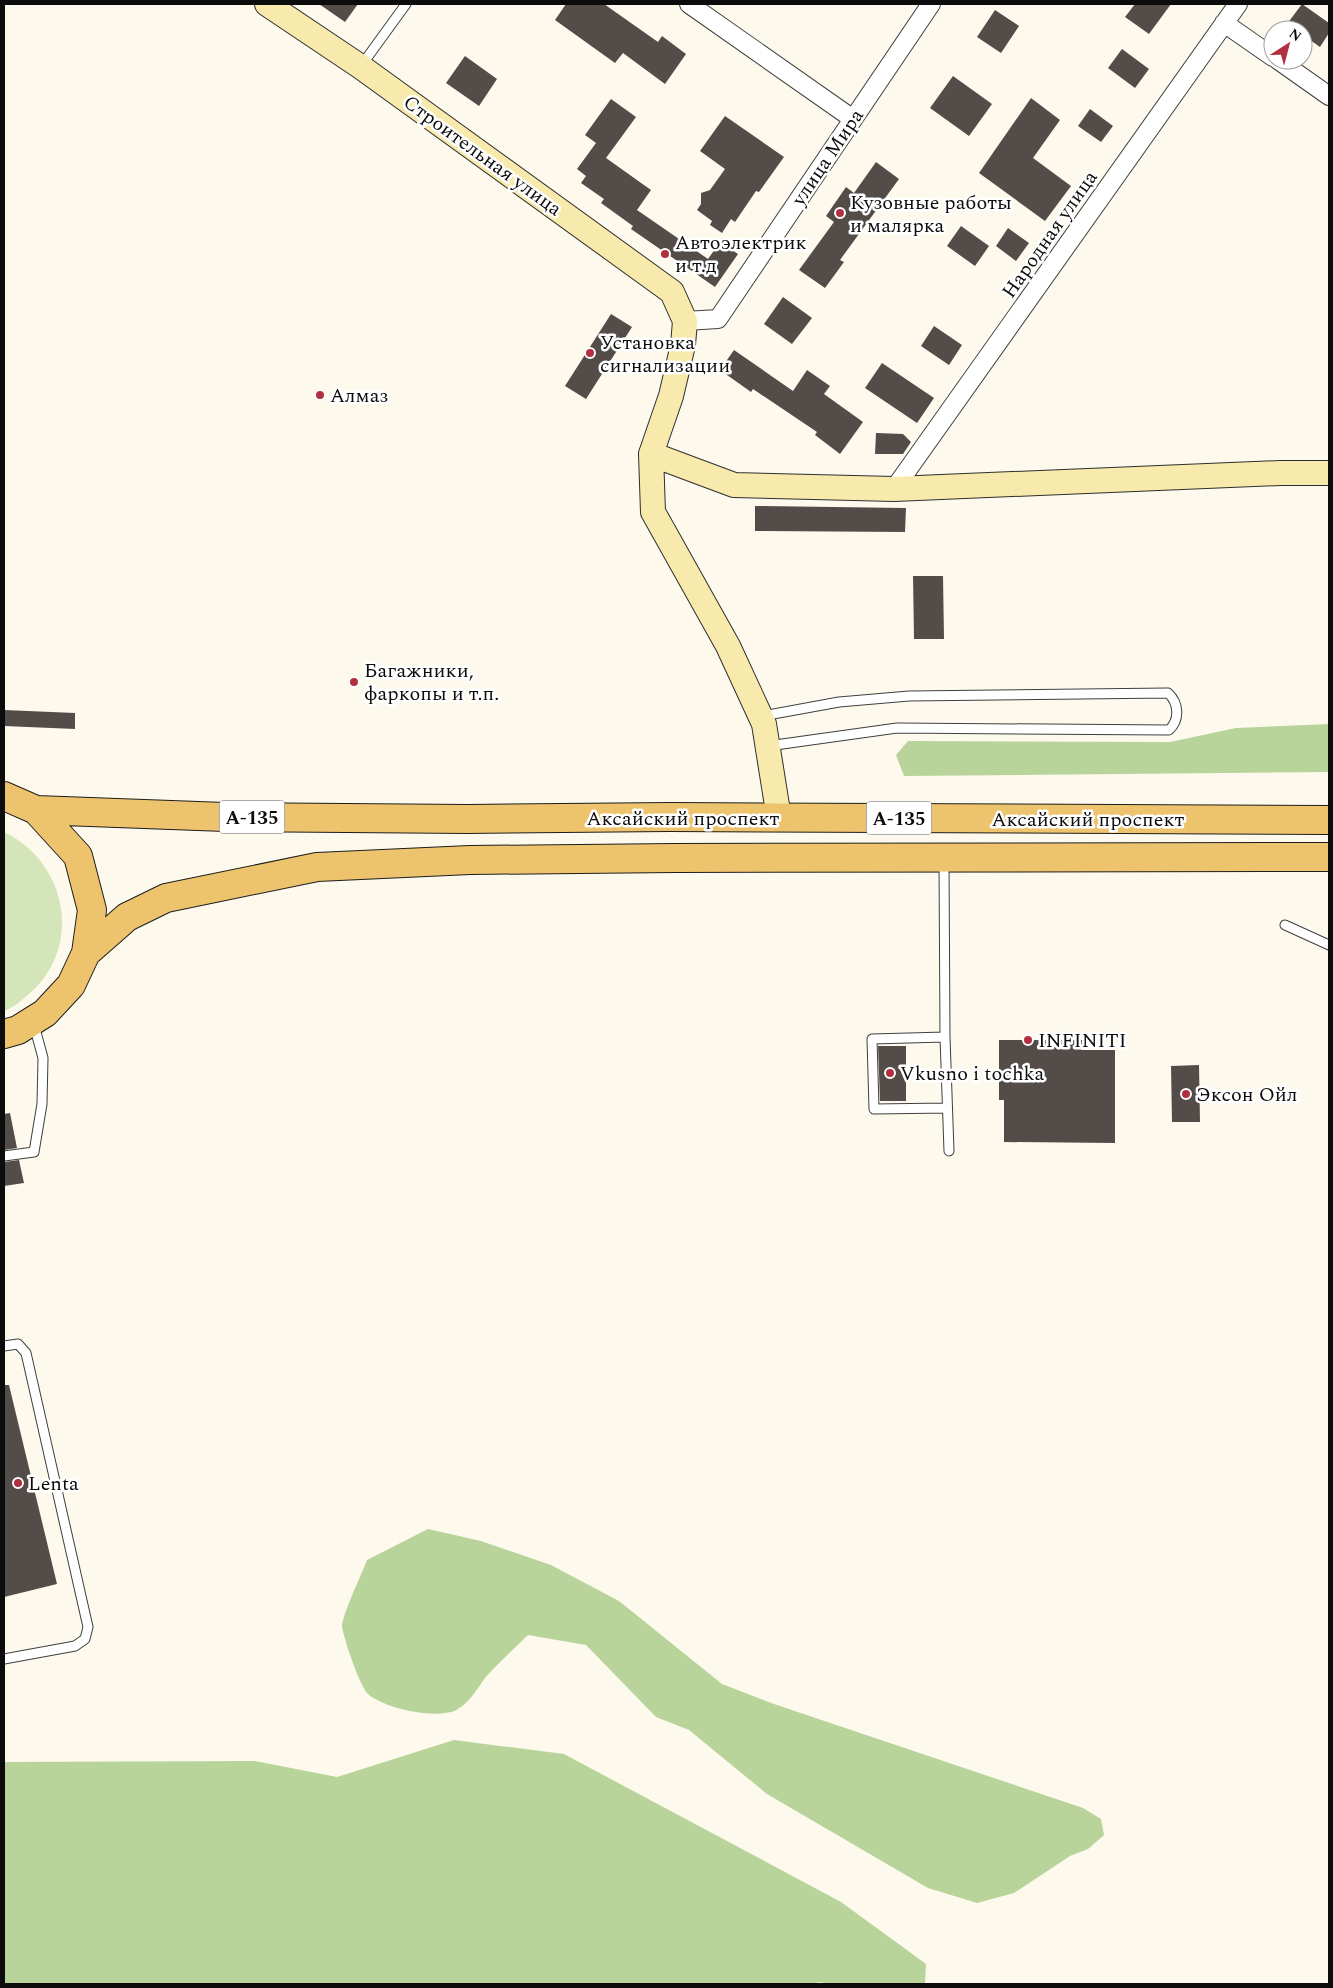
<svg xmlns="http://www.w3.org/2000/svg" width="1333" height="1988" font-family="Spectral,serif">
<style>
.green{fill:#d3e5b9}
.forest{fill:#b8d49a}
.building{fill:#544c49}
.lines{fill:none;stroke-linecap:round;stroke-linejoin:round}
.lane-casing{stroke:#3f3f3f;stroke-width:11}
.street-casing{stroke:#3f3f3f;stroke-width:20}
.secondary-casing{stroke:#2e2e2e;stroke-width:26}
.primary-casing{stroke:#1d1d1d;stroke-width:30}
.lane{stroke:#fff;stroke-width:9}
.street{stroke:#fff;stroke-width:18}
.secondary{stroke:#f8eaad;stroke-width:24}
.primary{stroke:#edc46d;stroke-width:28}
.poi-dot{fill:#b03040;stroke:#fff;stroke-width:2}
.labels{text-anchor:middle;stroke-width:5;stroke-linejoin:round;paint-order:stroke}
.shield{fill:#fff;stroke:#555;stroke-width:1}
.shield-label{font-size:19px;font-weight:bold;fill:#0c0c0c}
.street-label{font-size:20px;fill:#0c0c0c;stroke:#fff}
.poi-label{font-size:20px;fill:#0c0c0c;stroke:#fff;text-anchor:start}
</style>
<rect width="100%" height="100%" fill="#fdf9ec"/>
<path class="green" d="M4,832C67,862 84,947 29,994C21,1001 14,1007 4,1011Z"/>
<path class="forest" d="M1329,724V772L904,776L896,755L908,741L1170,742L1236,728Z
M428,1529L481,1541L551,1565L619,1601L722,1684L774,1704L1083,1808L1101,1819L1104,1835L1088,1849L1070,1856L1014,1893L977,1903L928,1888L767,1794L689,1730L656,1717L586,1645L528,1635C514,1649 498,1663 485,1678C477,1689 470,1702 458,1709C439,1721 383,1708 368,1694C360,1687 344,1639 342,1627C341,1618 363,1571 367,1560Z
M454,1740L564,1754L841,1902L926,1964L925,1984H829L820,1982L811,1984H4V1762L255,1761L337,1777Z"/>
<path class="building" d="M319,4H358L345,22Z
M566,4H604L658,42L662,36L686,54L665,84L623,53L615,63L555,20Z
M1135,4H1171L1149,34L1125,17Z
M1302,4L1329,23V33L1320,47L1303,35V30H1296L1287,24Z
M995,10L1019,26L1001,53L977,37Z
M1122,49L1149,69L1135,88L1108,68Z
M465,56L497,79L479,106L446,83Z
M953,76L992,104L969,136L930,108Z
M1031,98L1060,120L1033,158L1071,186L1045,221L979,173Z
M611,99L636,117L606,158L651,190L637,210L708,259L720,242L738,254L715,287L631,229L633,226L601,203L604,199L581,183L586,176L577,169L596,143L585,135Z
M1090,109L1113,126L1101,142L1078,126Z
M725,116L784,157L759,192L756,191L735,222L731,219L722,233L710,225L712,221L697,210L701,204V193L710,190L725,169L700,151Z
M876,162L899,179L840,260L844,262L825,288L799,270L834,222L826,216L846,187L854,193Z
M961,226L989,246L975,266L947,246Z
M1008,228L1029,243L1016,261L996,246Z
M783,297L812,318L792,344L764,324Z
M611,314L632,327L586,399L565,386Z
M934,326L962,345L949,365L921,346Z
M734,350L793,391L807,370L830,386L824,394L863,422L840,454L815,435L817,432L753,389L751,392L720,370Z
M882,363L934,398L917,423L865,388Z
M876,433L903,434L911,442L903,454H875Z
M755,506L906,508L905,532L755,531Z
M913,576H943L944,639H914Z
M4,710L75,713V729L4,726Z
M999,1040H1082L1081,1050H1115V1143L1004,1142V1100H999Z
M878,1046H906V1101H880Z
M1199,1065L1200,1122H1172L1171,1066Z
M10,1113L17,1148L4,1150V1114Z
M19,1160L24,1183L4,1186V1162Z
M4,1385H9L57,1584L4,1597Z"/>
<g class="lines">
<g class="lane-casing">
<path id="lane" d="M361,66L406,4
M762,716L839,702L909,696L1168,693C1179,703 1180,720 1169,730L897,728L768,746
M944,861L945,1037L949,1151
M1285,925L1329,945
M945,1037L872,1039L874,1109L947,1108
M4,1156L34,1152L42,1104L43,1058L34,1025
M4,1346L18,1344L26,1353L88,1627L85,1639L75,1646L4,1659"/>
</g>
<g class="street-casing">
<path id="street" d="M689,4L853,119
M1224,23L1273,57
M1278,60L1329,96
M685,321L718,319L931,4
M894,489L1238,4"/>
</g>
<g class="secondary-casing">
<path id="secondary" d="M267,4L361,67L672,292L685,321L683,345L671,396L651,454L653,512L728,646L764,724L779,818
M651,454L734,485L894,489L1280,473H1329"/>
</g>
<g class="primary-casing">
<path id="primary" d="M4,796L36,810L78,856L92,910L86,953L71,985L45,1013L18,1030L4,1034
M36,810L225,817L468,819L670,817L1329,820
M86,953L127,917L166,898L317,867L470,860L675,858L1329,857"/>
</g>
<use href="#lane" class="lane"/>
<use href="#street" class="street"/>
<use href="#secondary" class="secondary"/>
<use href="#primary" class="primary"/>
</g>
<g class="poi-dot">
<circle cx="840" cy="213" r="5"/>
<circle cx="665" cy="254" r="5"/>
<circle cx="590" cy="353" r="5"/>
<circle cx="320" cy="395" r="5"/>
<circle cx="354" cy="682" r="5"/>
<circle cx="1028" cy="1040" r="5"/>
<circle cx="890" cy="1073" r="5"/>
<circle cx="1186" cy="1094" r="5"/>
<circle cx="18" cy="1483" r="5"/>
</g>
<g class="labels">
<g class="shield">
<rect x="219.5" y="800.5" width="65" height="33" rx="4"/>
<rect x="866.5" y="801.5" width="65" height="33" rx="4"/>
</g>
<g class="shield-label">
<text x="252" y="824">А-135</text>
<text x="899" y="825">А-135</text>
</g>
<g class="street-label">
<text transform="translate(483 155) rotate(36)" y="7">Строительная улица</text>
<text transform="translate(827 157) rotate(-56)" y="7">улица Мира</text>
<text transform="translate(1049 234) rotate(-55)" y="7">Народная улица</text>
<text x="683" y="825">Аксайский проспект</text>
<text x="1088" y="826">Аксайский проспект</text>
</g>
<g class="poi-label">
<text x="850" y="209">Кузовные работы<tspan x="850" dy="23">и малярка</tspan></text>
<text x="675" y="249">Автоэлектрик<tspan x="675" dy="23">и т.д</tspan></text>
<text x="600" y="349">Установка<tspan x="600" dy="23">сигнализации</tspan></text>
<text x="330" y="402">Алмаз</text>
<text x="364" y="677">Багажники,<tspan x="364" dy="23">фаркопы и т.п.</tspan></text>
<text x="1038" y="1047">INFINITI</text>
<text x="900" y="1080">Vkusno i tochka</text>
<text x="1196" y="1101">Эксон Ойл</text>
<text x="28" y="1490">Lenta</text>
</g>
</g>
<rect width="1333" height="1988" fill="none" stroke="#0c0c0c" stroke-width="10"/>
<g transform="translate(1288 45) rotate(36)"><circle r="24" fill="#ffffff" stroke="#9e9e9e"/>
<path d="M0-4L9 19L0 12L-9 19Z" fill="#b03040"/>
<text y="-8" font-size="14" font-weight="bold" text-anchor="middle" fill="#0c0c0c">N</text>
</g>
</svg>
